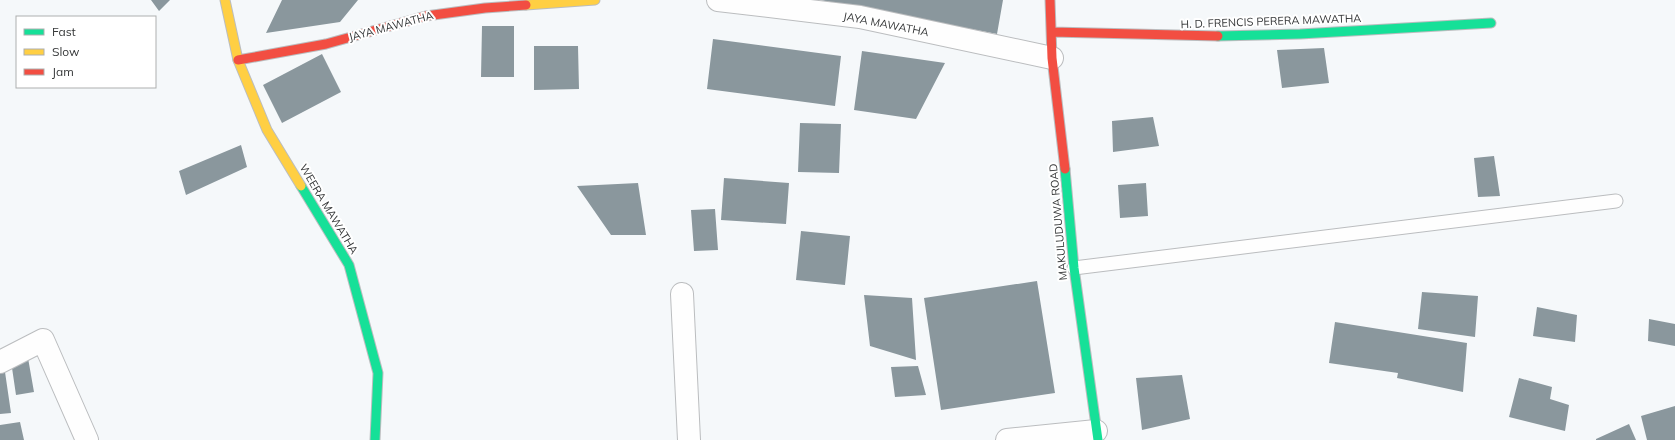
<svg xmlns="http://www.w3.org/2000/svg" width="1675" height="440" font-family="Mulish,sans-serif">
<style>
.building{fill:#8a979d}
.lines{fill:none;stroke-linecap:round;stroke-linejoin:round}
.lane-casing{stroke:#bbbdbf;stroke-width:15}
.street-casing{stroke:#bbbdbf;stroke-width:24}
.fast-casing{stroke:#bbbdbf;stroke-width:11}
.slow-casing{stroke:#bbbdbf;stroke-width:11}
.jam-casing{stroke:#bbbdbf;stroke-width:11}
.lane{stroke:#fefefe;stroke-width:13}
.street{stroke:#fefefe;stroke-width:22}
.fast{stroke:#16e098;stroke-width:9}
.slow{stroke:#ffcf43;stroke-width:9}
.jam{stroke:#f24e42;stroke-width:9}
.labels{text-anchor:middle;stroke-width:4;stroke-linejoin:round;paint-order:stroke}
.street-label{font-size:11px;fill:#353738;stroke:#fff}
</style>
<rect width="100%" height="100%" fill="#f5f8fa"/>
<path class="building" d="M151,0H170L159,11Z
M282,0H358L340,22L266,33Z
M820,0H1003L997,34Z
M482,26H514V77H481Z
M713,39L841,56L835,106L707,89Z
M534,46H578L579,89L534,90Z
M1324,48L1329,83L1282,88L1277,50Z
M862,51L945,63L916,119L854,110Z
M322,54L341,92L282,123L263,85Z
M1153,117L1159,146L1113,152L1112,121Z
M800,123L841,124L839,173L798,172Z
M241,145L247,167L186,195L179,171Z
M1494,156L1500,196L1478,197L1474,158Z
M724,178L789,183L786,224L721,220Z
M638,183L646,235H611L577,186Z
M1146,183L1148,216L1120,218L1118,185Z
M715,209L718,250L694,251L691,210Z
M801,231L850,236L845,285L796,280Z
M1037,281L1055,393L941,410L924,298Z
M1422,292L1478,296L1475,337L1418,329Z
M864,295L912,298L916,360L870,346Z
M1537,307L1577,315L1575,342L1533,336Z
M1649,319L1675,324V346L1648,341Z
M1335,322L1467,343L1463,392L1397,378L1398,373L1329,363Z
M28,358L34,392L16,395L11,361Z
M918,366L926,395L895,397L891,367Z
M5,372L11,413L0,414V373Z
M1182,375L1190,419L1142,430L1136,378Z
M1519,378L1552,387L1550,399L1569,405L1565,431L1509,417Z
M1675,406V440H1647L1641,416Z
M20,422L24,440H0V425Z
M1629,424L1636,440H1596V439Z"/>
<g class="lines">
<g class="lane-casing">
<path id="lane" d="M1074,268L1616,201"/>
</g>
<g class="street-casing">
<path id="street" d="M718,0L860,17L1052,58
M682,294L689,440
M0,362L43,340L87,440
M1007,440L1096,431"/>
</g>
<g class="fast-casing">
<path id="fast" d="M1218,36L1300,34L1491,23
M1065,169L1074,268L1098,440
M301,186L349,265L378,373L375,440"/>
</g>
<g class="slow-casing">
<path id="slow" d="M225,0L238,60L267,130L301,186
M526,5L595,0"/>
</g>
<g class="jam-casing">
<path id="jam" d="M1050,0L1052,58L1065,169
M1052,32L1218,36
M238,60L326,44L426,16L485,8L526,5"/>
</g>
<use href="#lane" class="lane"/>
<use href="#street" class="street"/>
<use href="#fast" class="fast"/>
<use href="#slow" class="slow"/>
<use href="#jam" class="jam"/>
</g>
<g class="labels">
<g class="street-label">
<text transform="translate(1271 21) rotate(-2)" y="4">H. D. FRENCIS PERERA MAWATHA</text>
<text transform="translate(886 24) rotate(11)" y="4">JAYA MAWATHA</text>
<text transform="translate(391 26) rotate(-15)" y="4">JAYA MAWATHA</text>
<text transform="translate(329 209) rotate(59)" y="4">WEERA MAWATHA</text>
<text transform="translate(1058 222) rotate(-95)" y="4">MAKULUDUWA ROAD</text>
</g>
</g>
<rect x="16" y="16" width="140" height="72" fill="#ffffff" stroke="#aeafaf"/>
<rect x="24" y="29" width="20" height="6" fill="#16e098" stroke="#aeafaf"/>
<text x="52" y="36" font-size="12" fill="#353738">Fast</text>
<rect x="24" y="49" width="20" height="6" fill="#ffcf43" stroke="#aeafaf"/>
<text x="52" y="56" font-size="12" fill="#353738">Slow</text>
<rect x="24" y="69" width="20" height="6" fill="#f24e42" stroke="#aeafaf"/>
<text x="52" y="76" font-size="12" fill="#353738">Jam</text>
</svg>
